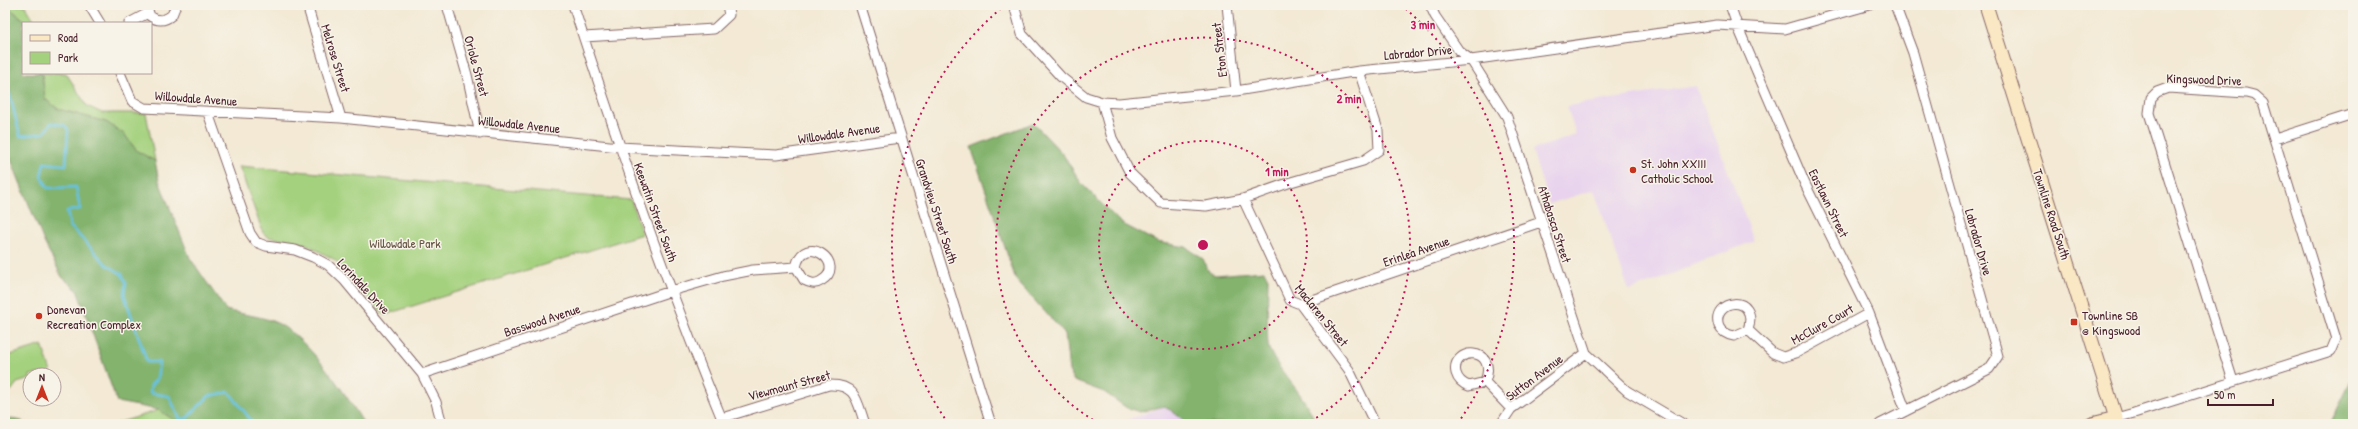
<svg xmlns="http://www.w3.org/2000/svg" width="2358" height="429" font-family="'Patrick Hand',sans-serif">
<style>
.built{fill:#e8d2ee}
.green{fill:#a4d17e;stroke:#777854}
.forest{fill:#83b36d;stroke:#66694c}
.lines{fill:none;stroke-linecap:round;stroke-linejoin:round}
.stream{stroke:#65c3e3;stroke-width:2.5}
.minor-casing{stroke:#856666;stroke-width:11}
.secondary-casing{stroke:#856666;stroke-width:15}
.minor{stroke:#fff;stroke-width:9}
.secondary{stroke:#fae7c3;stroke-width:13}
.ring{fill:none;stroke:#c2185b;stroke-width:2;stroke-dasharray:2 4}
.poi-dot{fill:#c8321e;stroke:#f7f3e8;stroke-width:1.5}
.labels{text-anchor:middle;stroke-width:3;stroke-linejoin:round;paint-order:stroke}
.street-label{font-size:13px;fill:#4a1f2b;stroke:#f7f3e8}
.poi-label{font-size:13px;fill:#4a1f2b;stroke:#f7f3e8;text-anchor:start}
.park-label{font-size:13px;fill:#655444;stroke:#f7f3e8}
.centre{fill:#c2185b;stroke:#f7f3e8;stroke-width:2}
.ring-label{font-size:12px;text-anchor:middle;font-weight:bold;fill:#c2185b;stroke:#f7f3e8;stroke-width:3;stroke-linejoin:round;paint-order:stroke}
</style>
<rect width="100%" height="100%" fill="#f7f3e8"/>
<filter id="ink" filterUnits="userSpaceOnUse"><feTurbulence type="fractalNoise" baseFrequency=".025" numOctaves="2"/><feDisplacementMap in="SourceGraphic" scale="8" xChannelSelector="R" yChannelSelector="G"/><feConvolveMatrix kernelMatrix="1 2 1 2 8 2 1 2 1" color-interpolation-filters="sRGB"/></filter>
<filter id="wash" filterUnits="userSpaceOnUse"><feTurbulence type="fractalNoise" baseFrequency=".012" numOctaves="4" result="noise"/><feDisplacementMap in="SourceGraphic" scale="16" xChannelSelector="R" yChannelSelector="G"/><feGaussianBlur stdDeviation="0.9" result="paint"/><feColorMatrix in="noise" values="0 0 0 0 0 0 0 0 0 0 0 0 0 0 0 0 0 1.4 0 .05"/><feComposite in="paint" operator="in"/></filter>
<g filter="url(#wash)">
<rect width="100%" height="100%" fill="#f3e9d4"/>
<path class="built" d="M1696,86L1754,241L1629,291L1594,190L1549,204L1532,150L1576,135L1567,106Z
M1165,406L1189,424H1117Z"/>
<path class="green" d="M6,5H25L36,23H28Z
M42,73H66L87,106L102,113H146L155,161L137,151L124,134L106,122L58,109L45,99Z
M239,166L631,200L642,234L384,315L335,260L306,244L268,237L263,233Z
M42,345L51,372L30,375V379L17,383L11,391L5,386V365L9,364L7,356Z
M159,410L180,424H115Z"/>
<path class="forest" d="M5,5L28,23H23V73H42L45,99L58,109L106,122L124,134L137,151L155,161L159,181L190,258L226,310C243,315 264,316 279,324C309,340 347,395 364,424H180L159,410L117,402L77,290L62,277L44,242L5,145Z
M1033,123L1062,153L1082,184L1121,223L1157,242L1186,247L1203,259L1209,272L1215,275L1264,271L1268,278C1268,291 1266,341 1269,349C1281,376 1306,394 1316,424H1189L1165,406L1140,412L1127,408L1104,392L1074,381L1069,371L1065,334L1016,280L971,147Z
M2353,379V424H2330L2351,381Z
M5,418L22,421L24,424H5Z"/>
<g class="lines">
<path class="stream" d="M5,82L11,99L20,136L44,133L51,123L64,125L68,129L66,165L44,163L41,176L48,188L76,187L80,209L67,211L70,226L107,265L122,274L126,283L124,294L147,362H159L157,379L151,385L150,393L169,396L180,419L187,418L209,396L229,392L254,424"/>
</g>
</g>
<g filter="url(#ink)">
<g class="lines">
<g class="minor-casing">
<path id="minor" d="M89,5L100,23
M146,5L150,16C158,22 165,21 172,15L176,5
M307,5L341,118
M447,5L467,75L480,134
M573,5C619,146 667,287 724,424
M860,5L991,424
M1014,5L1022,34L1061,77L1086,97L1102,102L1119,103L1236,91L1359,71L1471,60L1717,25L1785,29L1870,5
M1227,5L1236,91
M1430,5L1435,16L1459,51L1471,60L1507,117L1586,353L1627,391L1683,424
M1730,5L1737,25L1805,184L1869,313L1906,411
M129,23L148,13
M584,37L714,29L729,15L727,5
M120,73L132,101L144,108L341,118L619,147L776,155L900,138
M1102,102L1112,138L1130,173L1161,203L1206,206L1243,199L1291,182L1363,161L1379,150L1378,130L1359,71
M208,113L250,233L256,242L266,246L295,250L313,257L328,265L344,280L422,374L436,402L442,424
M2275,139L2353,114
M1243,199L1290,300L1300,304L1349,370L1375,424
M1300,304L1541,222
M1748,330C1760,292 1709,299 1719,326C1722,332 1728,335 1734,336L1748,330L1773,353L1783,357L1796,353L1869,313
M422,374L671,291L723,276L753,270L796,267C804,230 849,265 821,281C815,285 810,283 804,280L796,267
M1485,382C1499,345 1450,347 1456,373C1458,380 1463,384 1469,386L1485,382L1511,409
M722,418L829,385C857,384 857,402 865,424
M1501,424L1511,409L1586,353
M1880,424L1989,369L1998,356L1913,53L1895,5
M2118,424L2116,418L2134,413L2331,351L2336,339L2263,103L2254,95L2246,93L2168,88L2157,92L2151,98L2149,113L2233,381"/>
</g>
<g class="secondary-casing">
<path id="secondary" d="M1986,5L2116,418L2092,424"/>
</g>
<use href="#minor" class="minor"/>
<use href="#secondary" class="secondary"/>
</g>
</g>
<g class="ring">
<circle cx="1203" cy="245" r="104"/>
<path d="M1098 423A207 207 0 1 1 1308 423"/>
<path d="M948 423A311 311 0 0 1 1005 5M1401 5A311 311 0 0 1 1458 423"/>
</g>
<g class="poi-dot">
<circle cx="1633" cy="170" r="4"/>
<circle cx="39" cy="316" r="4"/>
<rect x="2070" y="318" width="8" height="8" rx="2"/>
</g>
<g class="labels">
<g class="street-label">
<text transform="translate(1219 50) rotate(-97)" y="5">Eton Street</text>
<text transform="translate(1418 52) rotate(-5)" y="5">Labrador Drive</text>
<text transform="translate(336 58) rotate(73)" y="5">Melrose Street</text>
<text transform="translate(477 66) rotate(75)" y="5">Oriole Street</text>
<text transform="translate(2204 79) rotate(2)" y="5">Kingswood Drive</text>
<text transform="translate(196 98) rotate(4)" y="5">Willowdale Avenue</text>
<text transform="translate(519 124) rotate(6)" y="5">Willowdale Avenue</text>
<text transform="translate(839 133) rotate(-8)" y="5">Willowdale Avenue</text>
<text transform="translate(1829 203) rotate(64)" y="5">Eastlawn Street</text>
<text transform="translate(937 211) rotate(72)" y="5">Grandview Street South</text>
<text transform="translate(656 212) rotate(70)" y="5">Keewatin Street South</text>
<text transform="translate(2052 214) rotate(72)" y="5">Townline Road South</text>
<text transform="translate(1555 224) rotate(72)" y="5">Athabasca Street</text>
<text transform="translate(1979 242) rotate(74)" y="5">Labrador Drive</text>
<text transform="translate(1416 251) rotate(-19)" y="5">Erinlea Avenue</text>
<text transform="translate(364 286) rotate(47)" y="5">Lorindale Drive</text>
<text transform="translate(1322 315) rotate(51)" y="5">Maclaren Street</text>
<text transform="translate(542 320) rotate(-18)" y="5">Basswood Avenue</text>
<text transform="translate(1822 324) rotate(-29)" y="5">McClure Court</text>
<text transform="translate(1534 377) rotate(-37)" y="5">Sutton Avenue</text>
<text transform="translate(789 385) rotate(-15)" y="5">Viewmount Street</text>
</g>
<g class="poi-label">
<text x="1641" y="168">St. John XXIII<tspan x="1641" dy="15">Catholic School</tspan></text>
<text x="47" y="314">Donevan<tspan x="47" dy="15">Recreation Complex</tspan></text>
<text x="2082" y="320">Townline SB<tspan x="2082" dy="15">@ Kingswood</tspan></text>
</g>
<g class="park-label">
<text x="405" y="248">Willowdale Park</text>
</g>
</g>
<circle cx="1203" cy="245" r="6" class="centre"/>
<g class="ring-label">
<text x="1423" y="29">3 min</text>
<text x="1349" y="103">2 min</text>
<text x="1277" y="176">1 min</text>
</g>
<rect width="2358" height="429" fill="none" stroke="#f7f3e8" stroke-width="20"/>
<rect x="22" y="22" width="130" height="52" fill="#f7f3e8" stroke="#b29e9c"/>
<rect x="30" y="35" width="20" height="6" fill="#fae7c3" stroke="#b29e9c"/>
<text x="58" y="42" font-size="12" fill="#4a1f2b">Road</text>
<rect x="30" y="52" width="20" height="12" fill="#a4d17e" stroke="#b29e9c"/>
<text x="58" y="62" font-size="12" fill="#4a1f2b">Park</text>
<g transform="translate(42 387)"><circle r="19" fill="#f7f3e8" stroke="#b29e9c"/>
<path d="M0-3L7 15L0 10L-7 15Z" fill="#c8321e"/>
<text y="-6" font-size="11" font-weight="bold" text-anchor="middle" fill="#4a1f2b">N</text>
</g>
<path d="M2208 399v6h65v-6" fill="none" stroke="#4a1f2b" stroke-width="2"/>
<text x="2214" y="399" font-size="12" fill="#4a1f2b" stroke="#f7f3e8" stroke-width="3" paint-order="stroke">50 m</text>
</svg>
